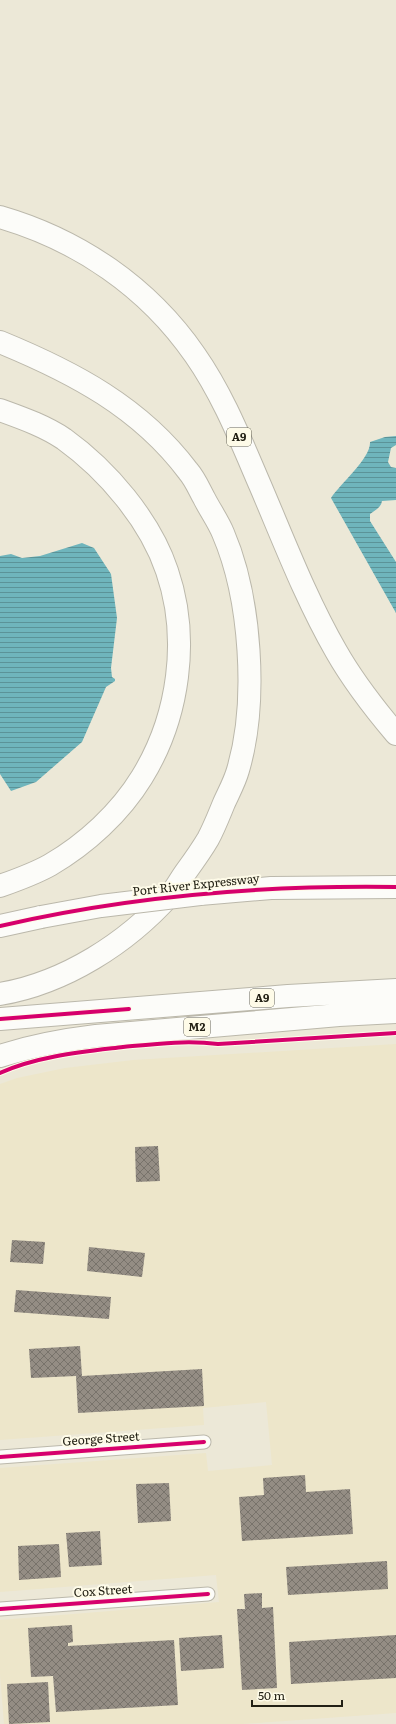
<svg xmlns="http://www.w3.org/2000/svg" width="396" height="1724" font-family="Literata,serif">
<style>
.built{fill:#ede6ca}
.water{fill:url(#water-rules)}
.building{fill:url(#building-cross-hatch)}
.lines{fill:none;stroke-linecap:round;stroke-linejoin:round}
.street-casing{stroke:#bbb8ab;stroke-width:15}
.highway-casing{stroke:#bbb8ab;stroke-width:24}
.street{stroke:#fcfcf9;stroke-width:13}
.highway{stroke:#fcfcf9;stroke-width:22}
.highway-bridge-casing{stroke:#bbb8ab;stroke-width:24;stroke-linecap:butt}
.highway-bridge{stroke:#fcfcf9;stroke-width:22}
.cycleway-casing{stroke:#fefbe8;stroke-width:6}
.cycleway{stroke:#d6006c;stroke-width:4}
.labels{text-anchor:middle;stroke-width:4;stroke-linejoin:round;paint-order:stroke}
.shield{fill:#fefbe8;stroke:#646254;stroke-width:1}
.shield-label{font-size:11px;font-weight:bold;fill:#222014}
.street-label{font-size:12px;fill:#222014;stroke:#fefbe8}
</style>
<defs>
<pattern id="water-rules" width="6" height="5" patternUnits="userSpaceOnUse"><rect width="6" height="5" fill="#6fb5bc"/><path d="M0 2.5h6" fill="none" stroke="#5b9398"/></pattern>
<pattern id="building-cross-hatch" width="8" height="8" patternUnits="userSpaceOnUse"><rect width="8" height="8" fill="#948d84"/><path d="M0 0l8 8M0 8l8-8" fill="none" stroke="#78736b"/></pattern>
</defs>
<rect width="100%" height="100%" fill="#ece8d7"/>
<path class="built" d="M396,1044V1713L243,1724H4L0,1675V1620L219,1602L216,1575L0,1592V1468L206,1453L208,1471L272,1465L266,1402L203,1408L204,1425L0,1440V1084L17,1078L65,1068L133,1060Z"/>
<path class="water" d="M396,436V445L391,448L388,462L391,467L396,468V500L382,501C381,508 375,510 370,514V521L396,562V613L331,498C340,484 371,458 370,442L385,437Z
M82,543L94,548L111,574L117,618L111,668L112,677L115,679V681L106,687L82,742L36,782L11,791L0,774V556L11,554L22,558L40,556Z"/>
<path class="building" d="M158,1146L160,1181L136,1182L135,1147Z
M12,1240L45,1242L43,1264L10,1262Z
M89,1247L145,1253L142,1277L87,1271Z
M16,1290L111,1297L109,1319L14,1312Z
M80,1346L82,1376L202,1369L204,1406L78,1413L76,1376L31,1378L29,1349Z
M305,1475L306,1492L350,1489L353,1534L242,1541L239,1497L264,1495L263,1478Z
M169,1483L171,1521L138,1523L136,1484Z
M100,1531L102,1565L69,1567L66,1533Z
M59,1544L61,1577L19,1580L18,1546Z
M387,1561L388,1589L288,1595L286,1567Z
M262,1593V1608L273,1607L277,1688L242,1690L237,1609H245L244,1594Z
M72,1625L73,1642L68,1643V1646L174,1640L178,1705L56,1712L53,1676L31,1677L28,1628Z
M222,1635L224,1668L181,1671L179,1638Z
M396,1635V1678L291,1684L289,1642Z
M48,1682L50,1722L9,1724L7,1684Z"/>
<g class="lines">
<g class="street-casing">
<path id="street" d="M0,1457L204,1442
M0,1609L208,1594"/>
</g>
<g class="highway-casing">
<path id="highway" d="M0,217C79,240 148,287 195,355C223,395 241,441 260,485C284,541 306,599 336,651C353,681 374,708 396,734
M0,342C73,372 140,407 188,471C195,479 199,489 204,498C210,510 218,521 223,533C251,598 258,702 238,770C235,781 229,792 224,803C219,815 214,828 208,839C201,851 193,862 185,873C180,880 176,888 170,895C127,943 65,983 0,994
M0,410C22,418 45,426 64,439C107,470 150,520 167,571C190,638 179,717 142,777C120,813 86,844 50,865C34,874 17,880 0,886
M200,894L271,888L396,887
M0,926L41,917
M0,1019L288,996L396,990
M0,1056C31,1046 63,1040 96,1036L339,1015L396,1012"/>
</g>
<use href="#street" class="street"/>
<use href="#highway" class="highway"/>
<g class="highway-bridge-casing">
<path id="highway-bridge" d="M41,917L101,906L200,894"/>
</g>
<use href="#highway-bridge" class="highway-bridge"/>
<g class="cycleway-casing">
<path id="cycleway" d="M0,926C130,896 263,885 396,887
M0,1019L129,1009
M0,1073C38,1056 82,1052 123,1047C154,1044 186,1040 218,1044L396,1033
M0,1457L204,1442
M0,1609L208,1594"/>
</g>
<use href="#cycleway" class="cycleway"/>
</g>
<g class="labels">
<g class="shield">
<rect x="227" y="428" width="24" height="18" rx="3"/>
<rect x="250" y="989" width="24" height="18" rx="3"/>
<rect x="184" y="1018" width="26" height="18" rx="3"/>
</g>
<g class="shield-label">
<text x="239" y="441">A9</text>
<text x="262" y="1002">A9</text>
<text x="197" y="1031">M2</text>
</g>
<g class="street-label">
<text transform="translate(196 885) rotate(-6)" y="4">Port River Expressway</text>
<text transform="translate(101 1439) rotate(-4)" y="4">George Street</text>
<text transform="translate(103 1591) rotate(-4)" y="4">Cox Street</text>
</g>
</g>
<path d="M252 1700v6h90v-6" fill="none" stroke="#222014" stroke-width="2"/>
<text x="258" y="1700" font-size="12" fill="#222014" stroke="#fefbe8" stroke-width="3" paint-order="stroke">50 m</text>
</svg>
